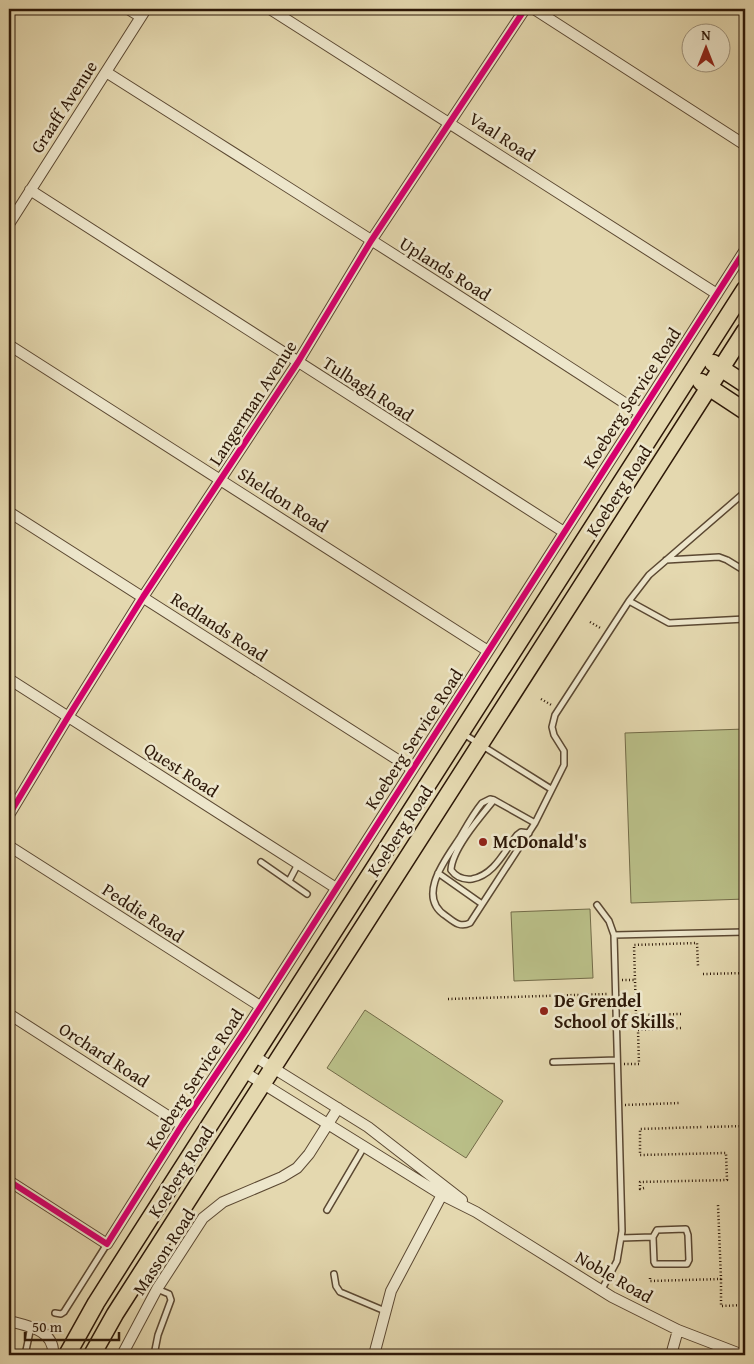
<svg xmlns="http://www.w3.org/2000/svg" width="754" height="1364" font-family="'Gentium Book Plus',serif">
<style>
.green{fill:#b9be87;stroke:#736b48}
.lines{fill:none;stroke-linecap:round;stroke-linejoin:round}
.service-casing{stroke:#5b4832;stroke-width:8}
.minor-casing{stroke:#5b4832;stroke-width:12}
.primary-casing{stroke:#2d1808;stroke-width:19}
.path{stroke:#2d1808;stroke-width:2.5;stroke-dasharray:1 2.5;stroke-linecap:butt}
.service{stroke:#ede6cb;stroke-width:5}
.minor{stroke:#ede6cb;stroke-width:10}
.primary{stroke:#e4d8af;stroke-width:16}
.cycleway-casing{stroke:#ede6cb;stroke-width:9}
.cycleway{stroke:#d6006c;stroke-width:6}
.poi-dot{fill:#8f2418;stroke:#ede6cb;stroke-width:2}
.labels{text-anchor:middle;stroke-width:5;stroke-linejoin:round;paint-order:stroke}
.street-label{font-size:18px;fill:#2d1808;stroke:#ede6cb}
.poi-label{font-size:18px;font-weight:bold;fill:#2d1808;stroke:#ede6cb;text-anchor:start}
</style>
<rect width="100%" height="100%" fill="#e4d8af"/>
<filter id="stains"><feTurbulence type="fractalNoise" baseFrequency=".004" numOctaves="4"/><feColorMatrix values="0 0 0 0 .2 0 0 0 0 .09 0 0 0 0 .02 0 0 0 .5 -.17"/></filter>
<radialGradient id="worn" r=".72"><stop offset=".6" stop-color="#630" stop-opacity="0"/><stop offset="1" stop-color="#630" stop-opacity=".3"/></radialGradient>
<path class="green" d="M745,729V899L631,903L625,733Z
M590,909L593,978L514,981L511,912Z
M365,1010L503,1101L466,1158L327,1068Z"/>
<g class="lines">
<g class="service-casing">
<path id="service" d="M666,560L719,557L727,560L745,571
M629,601L669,623L745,619
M462,733L551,789
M494,800C481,816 452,849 451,870C456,877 463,880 472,879C494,875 504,852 517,835L521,832L529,833
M535,823L494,800L490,799L482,803C473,814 466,827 459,839C445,860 416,897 446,916C454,922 460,928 470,923L535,823L564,765V751L554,735L552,727L555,715L629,601L649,575L745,492
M261,862L307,894
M438,873L482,904
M289,881L298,864
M597,905L609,921L614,935L622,1231L617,1261L601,1291
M614,935L745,932
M553,1062L617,1060
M327,1210L364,1147
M686,1229L688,1235L689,1260L687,1264H655L654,1262L653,1237L657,1230Z
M621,1238L653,1237
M334,1274L336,1286L340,1292L385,1311
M55,1313L61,1314L64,1312L107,1244
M25,1355L31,1327
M154,1355L158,1335L171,1300L169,1294L157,1289"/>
</g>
<g class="minor-casing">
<path id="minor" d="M128,9L141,17
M270,9L717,294
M534,9L745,145
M106,72C284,185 463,297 640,413
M30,190L564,532
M9,224L146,9
M9,345L488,651
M9,512L412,769
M9,679L336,888
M9,815L68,717L143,597L298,362L371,241L525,9
M9,846L260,1006
M9,1014L182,1125
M254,1056L368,1127L462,1200
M244,1072L442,1195L476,1212L612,1297L678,1330L743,1355
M9,1181L107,1244L182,1125L245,1031L745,250
M9,1321C28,1326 55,1330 53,1355
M122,1355L157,1289L203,1218L223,1202L282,1177L297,1168L309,1154L338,1108
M374,1355L391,1291L445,1189
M671,1355L678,1330"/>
</g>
<g class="primary-casing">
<path id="primary" d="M713,363L745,384
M701,382L745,411
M67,1355L96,1303L129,1251L745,289
M92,1355L115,1314L745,331"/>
</g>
<path class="path" d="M590,622L602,629
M541,699L553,706
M703,974L745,973
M622,980H635
M448,999L607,994
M681,1014L636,1015L634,945L697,943L698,966
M624,1064H639L638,1030L681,1028
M625,1105L679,1103
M707,1127L745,1126
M644,1188L640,1189V1182L727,1180L726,1153L640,1155V1129L702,1127
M650,1278V1281L721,1279L718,1205
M721,1279V1306L745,1305"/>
<use href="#service" class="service"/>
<use href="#minor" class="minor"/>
<use href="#primary" class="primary"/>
<g class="cycleway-casing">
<path id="cycleway" d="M9,815L68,717L143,597L298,362L371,241L525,9
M9,1181L107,1244L182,1125L245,1031L745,250"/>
</g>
<use href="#cycleway" class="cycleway"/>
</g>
<g class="poi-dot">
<circle cx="483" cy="842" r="5"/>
<circle cx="544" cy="1011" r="5"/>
</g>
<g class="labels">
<g class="street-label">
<text transform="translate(64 107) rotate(-57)" y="6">Graaff Avenue</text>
<text transform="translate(502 137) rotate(33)" y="6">Vaal Road</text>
<text transform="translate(445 269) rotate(32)" y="6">Uplands Road</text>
<text transform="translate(368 389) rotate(33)" y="6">Tulbagh Road</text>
<text transform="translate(632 398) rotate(-57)" y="6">Koeberg Service Road</text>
<text transform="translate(253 403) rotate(-57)" y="6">Langerman Avenue</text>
<text transform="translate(619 491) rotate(-57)" y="6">Koeberg Road</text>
<text transform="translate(283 500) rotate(33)" y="6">Sheldon Road</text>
<text transform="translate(219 627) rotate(33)" y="6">Redlands Road</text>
<text transform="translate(414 739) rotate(-57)" y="6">Koeberg Service Road</text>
<text transform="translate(181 770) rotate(33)" y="6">Quest Road</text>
<text transform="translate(400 831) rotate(-57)" y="6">Koeberg Road</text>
<text transform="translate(143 913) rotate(33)" y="6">Peddie Road</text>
<text transform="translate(104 1055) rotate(33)" y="6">Orchard Road</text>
<text transform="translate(195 1079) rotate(-57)" y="6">Koeberg Service Road</text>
<text transform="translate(181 1172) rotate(-57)" y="6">Koeberg Road</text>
<text transform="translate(164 1252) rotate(-57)" y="6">Masson Road</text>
<text transform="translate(614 1277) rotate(30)" y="6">Noble Road</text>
</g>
<g class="poi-label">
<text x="493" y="848">McDonald's</text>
<text x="554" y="1007">De Grendel<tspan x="554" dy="21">School of Skills</tspan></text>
</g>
</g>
<rect width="754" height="1364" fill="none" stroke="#e4d8af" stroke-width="30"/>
<rect x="10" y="10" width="734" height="1344" fill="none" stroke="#2d1808" stroke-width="2.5"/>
<rect x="15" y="15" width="724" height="1334" fill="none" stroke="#2d1808"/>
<g transform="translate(706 48)"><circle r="24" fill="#ede6cb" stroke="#a0947d"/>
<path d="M0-4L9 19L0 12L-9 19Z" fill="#8f2418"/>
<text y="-8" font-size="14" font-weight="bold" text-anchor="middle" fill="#2d1808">N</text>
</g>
<path d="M25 1332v8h94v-8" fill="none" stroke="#2d1808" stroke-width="2.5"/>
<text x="32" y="1332" font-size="15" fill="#2d1808" stroke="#ede6cb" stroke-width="4" paint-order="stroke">50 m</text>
<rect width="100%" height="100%" filter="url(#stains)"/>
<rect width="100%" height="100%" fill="url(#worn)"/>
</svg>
